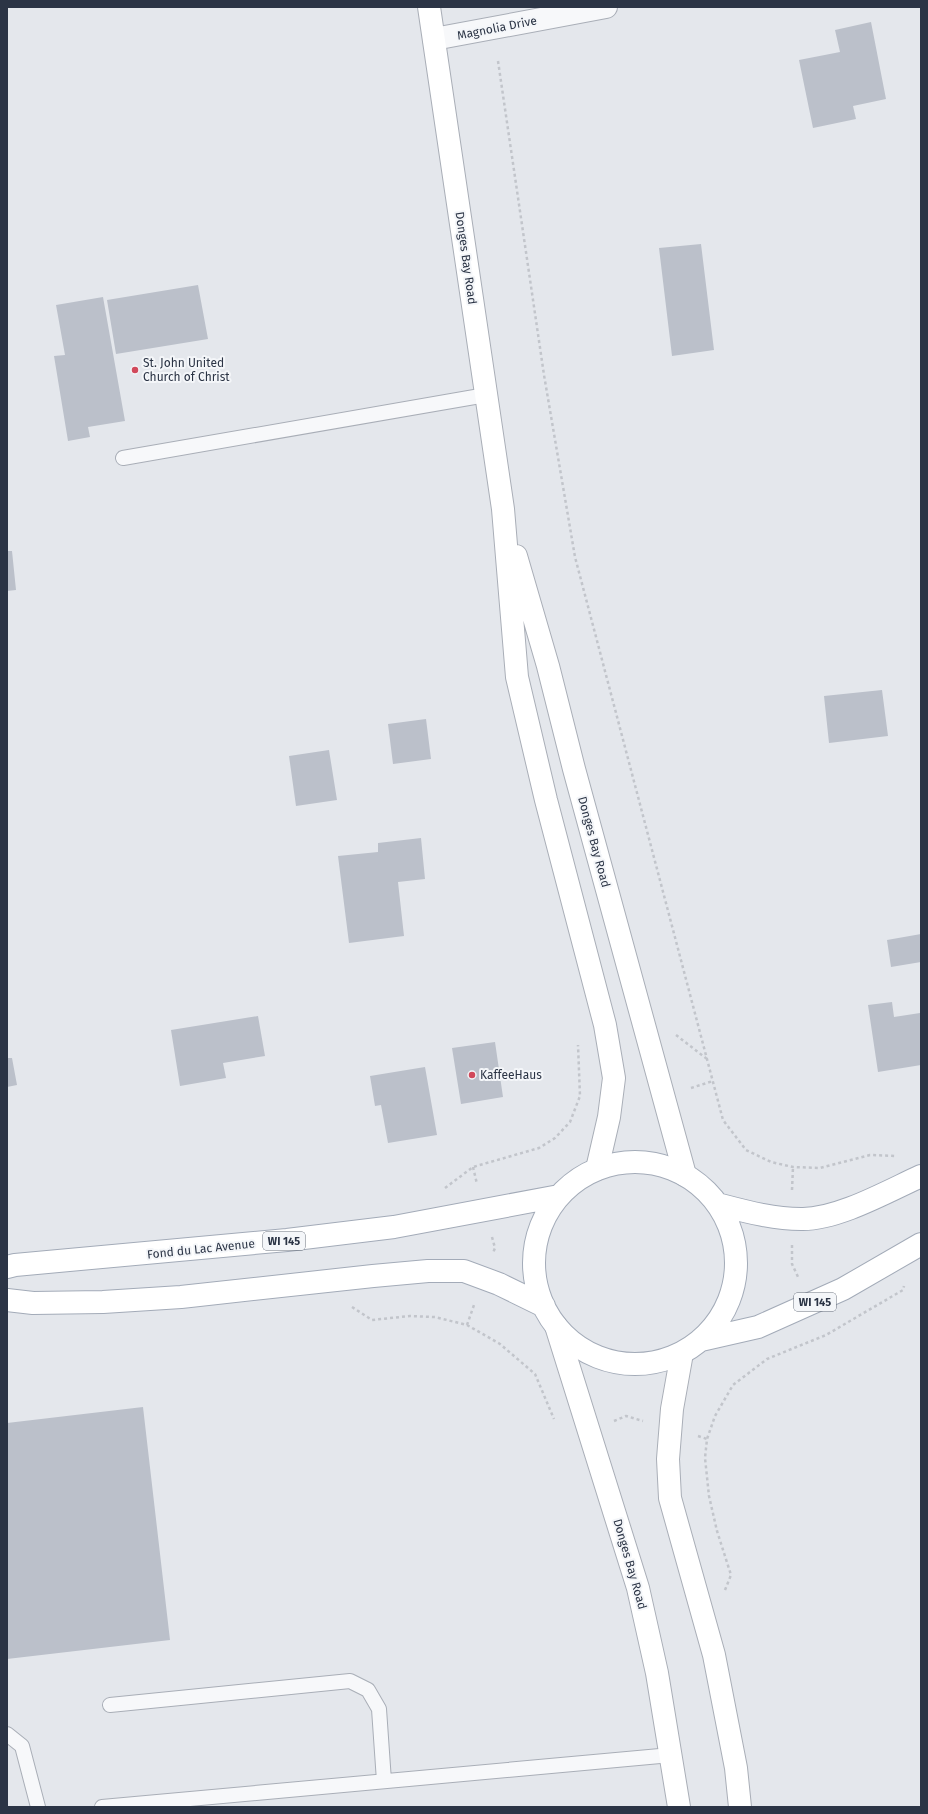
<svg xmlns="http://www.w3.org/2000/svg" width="928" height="1814" font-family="'Fira Sans',sans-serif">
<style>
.building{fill:#bbc0ca}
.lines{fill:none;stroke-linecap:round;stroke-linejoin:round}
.lane-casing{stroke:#a9aeb7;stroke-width:16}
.street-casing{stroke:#a9aeb7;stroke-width:24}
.secondary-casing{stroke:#a9aeb7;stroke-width:24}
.primary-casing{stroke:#a3abb8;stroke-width:24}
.path{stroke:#c2c5cb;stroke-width:2.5;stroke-dasharray:3 3;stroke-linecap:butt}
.lane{stroke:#f7f8fa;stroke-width:14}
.street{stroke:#f7f8fa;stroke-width:22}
.secondary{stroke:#fff;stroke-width:22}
.primary{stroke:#fff;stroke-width:22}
.poi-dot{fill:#d1495b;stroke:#f4f6f9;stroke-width:1.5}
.labels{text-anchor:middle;stroke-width:4;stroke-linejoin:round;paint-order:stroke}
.shield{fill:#f4f6f9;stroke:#676e7b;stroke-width:1}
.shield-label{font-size:11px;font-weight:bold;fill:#2b3445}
.street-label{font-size:12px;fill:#2b3445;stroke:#f4f6f9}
.poi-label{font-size:12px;fill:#2b3445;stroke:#f4f6f9;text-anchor:start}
</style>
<rect width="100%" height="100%" fill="#e4e7ec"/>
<path class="building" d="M871,22L886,99L853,106L856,119L813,128L799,60L840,52L835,30Z
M701,244L714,350L672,356L659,248Z
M198,285L208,339L116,354L107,300Z
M103,297L125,421L88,427L90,437L68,441L54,356L65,355L56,305Z
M7,551H12L16,590L7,591Z
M882,690L888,736L829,743L824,696Z
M426,719L431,759L393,764L388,724Z
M329,750L337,800L296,806L289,756Z
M421,838L425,879L398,882L404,936L349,943L338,856L378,852V843Z
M921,934V962L891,967L887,940Z
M892,1002L894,1017L920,1013L921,1065L878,1072L868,1005Z
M258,1016L265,1056L223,1063L226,1078L180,1086L171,1030Z
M495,1042L503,1097L461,1104L452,1048Z
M7,1058H12L17,1085L7,1087Z
M425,1067L437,1135L388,1143L381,1105L375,1106L370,1076Z
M143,1407L170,1640L7,1659V1423Z"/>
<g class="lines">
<g class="lane-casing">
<path id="lane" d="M123,458L486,395
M110,1705L350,1681L368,1690L379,1709L384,1781
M7,1734L22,1746L38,1807
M102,1807L671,1755"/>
</g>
<g class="street-casing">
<path id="street" d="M434,39L606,7"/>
</g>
<g class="secondary-casing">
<path id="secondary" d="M429,7L503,509L517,677L546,800L605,1025L614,1078L609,1117L597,1169
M516,556L548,666L574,769L685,1175
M556,1326L638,1588L657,1673L679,1807
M682,1353L672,1409L668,1459L670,1498L714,1655L736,1768L740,1807"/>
</g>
<g class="primary-casing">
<path id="primary" d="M534 1263a101 101 0 1 1 202 0a101 101 0 1 1-202 0Z
M717,1204C744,1211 772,1219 801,1219C837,1220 888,1191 921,1176
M7,1267L15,1265L287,1240L394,1227L559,1196
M7,1300L33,1303L103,1302L181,1297L373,1276L428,1271H464L499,1284L544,1306
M701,1340L758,1327L843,1289L921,1244"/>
</g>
<path class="path" d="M498,61L544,375L575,557L723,1120L746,1150L771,1162L793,1167L820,1168L870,1155L896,1156
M676,1035L707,1059
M691,1088L713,1081
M473,1167L477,1184
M445,1188L473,1167L539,1148L555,1138L570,1122L580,1096L578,1045
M792,1190L793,1167
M492,1237L495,1248L493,1253
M792,1245V1264L799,1279
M352,1307L372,1320L410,1316L435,1317L467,1325L500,1344L535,1374L554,1419
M467,1325L474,1305
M614,1421L626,1416L643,1421
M698,1436L707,1439
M725,1590L731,1575L717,1531L709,1496L705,1458L707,1439L715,1416L733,1385L767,1359L826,1335L903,1290L904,1286"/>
<use href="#lane" class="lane"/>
<use href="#street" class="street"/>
<use href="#secondary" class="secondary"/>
<use href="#primary" class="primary"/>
</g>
<g class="poi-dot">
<circle cx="135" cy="370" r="4"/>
<circle cx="472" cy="1075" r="4"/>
</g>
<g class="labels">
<g class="shield">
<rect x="263" y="1232" width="42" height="18" rx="3"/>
<rect x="794" y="1293" width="42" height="18" rx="3"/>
</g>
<g class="shield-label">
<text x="284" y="1245">WI 145</text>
<text x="815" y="1306">WI 145</text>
</g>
<g class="street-label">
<text transform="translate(497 28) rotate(-11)" y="4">Magnolia Drive</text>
<text transform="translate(466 258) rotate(82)" y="4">Donges Bay Road</text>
<text transform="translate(594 842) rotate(75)" y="4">Donges Bay Road</text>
<text transform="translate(201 1249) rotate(-6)" y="4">Fond du Lac Avenue</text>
<text transform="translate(630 1564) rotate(74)" y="4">Donges Bay Road</text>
</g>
<g class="poi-label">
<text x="143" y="367">St. John United<tspan x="143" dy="14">Church of Christ</tspan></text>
<text x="480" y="1079">KaffeeHaus</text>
</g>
</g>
<rect width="928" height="1814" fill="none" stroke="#2b3445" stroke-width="16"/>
</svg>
